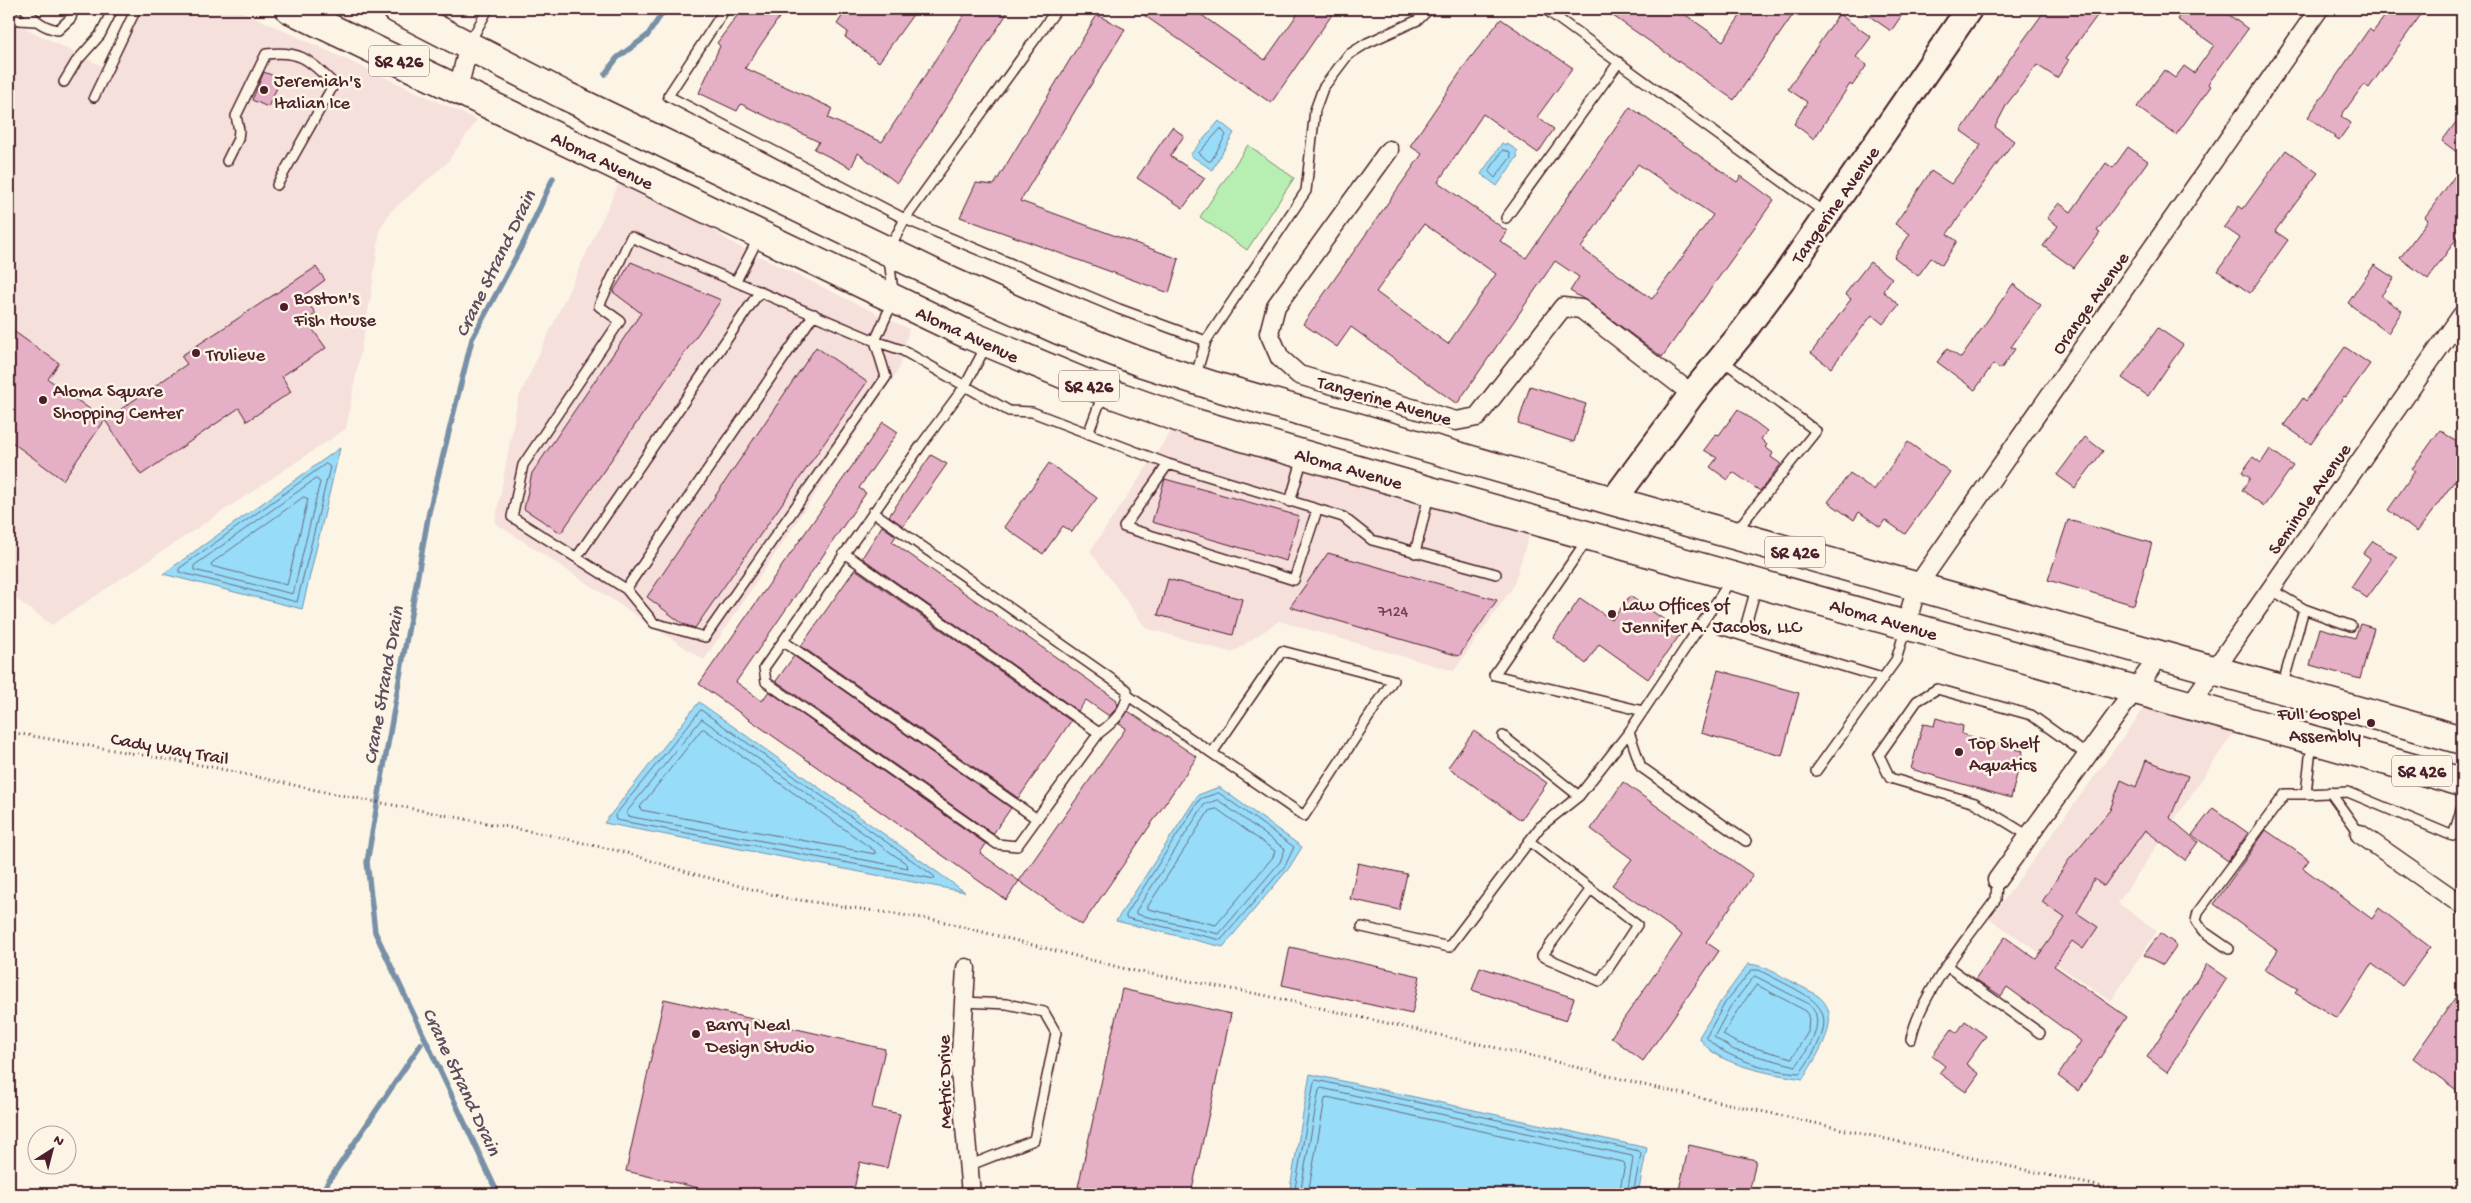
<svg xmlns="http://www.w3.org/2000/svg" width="2471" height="1203" font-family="'Gochi Hand',sans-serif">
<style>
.built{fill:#f5e0dc}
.green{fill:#b7efb2;stroke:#80876e}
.water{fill:#97dcf9;stroke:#7890a7}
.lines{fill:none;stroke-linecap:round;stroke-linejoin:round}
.shore{stroke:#696b7d;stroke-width:1}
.stream{stroke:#7890a7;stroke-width:5.5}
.building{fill:#e5afc6;stroke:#4a1f2b;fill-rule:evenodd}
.lane-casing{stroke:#4a1f2b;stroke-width:12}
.street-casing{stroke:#4a1f2b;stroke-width:21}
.secondary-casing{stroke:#4a1f2b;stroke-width:29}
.primary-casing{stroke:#4a1f2b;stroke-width:31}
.path{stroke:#4a1f2b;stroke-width:3;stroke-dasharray:1 4;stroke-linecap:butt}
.lane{stroke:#fcf5e5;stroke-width:9}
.street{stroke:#fcf5e5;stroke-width:18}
.secondary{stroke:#fcf5e5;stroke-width:25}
.primary{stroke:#fcf5e5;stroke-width:28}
.poi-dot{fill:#4a1f2b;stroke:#fcf5e5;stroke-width:2}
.labels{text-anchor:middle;stroke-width:5;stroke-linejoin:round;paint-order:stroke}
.number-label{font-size:16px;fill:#714352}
.shield{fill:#fcf5e5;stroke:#7f5f63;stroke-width:1}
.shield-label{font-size:18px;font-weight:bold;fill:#4a1f2b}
.poi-label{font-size:19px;fill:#4a1f2b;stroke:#fcf5e5;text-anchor:start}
.street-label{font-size:19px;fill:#4a1f2b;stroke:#fcf5e5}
.water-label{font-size:20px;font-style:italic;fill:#5d4e5e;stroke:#fcf5e5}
</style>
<rect width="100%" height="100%" fill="#fcf5e5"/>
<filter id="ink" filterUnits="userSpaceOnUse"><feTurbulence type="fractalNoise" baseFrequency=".02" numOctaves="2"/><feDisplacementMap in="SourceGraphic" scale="10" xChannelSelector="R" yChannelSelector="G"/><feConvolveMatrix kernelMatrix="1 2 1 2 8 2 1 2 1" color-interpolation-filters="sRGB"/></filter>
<g filter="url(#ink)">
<path class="built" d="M142,9H237L477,120L446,164L390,212L380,229L371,296L346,429L52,625L9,594V20L112,71Z
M621,179L688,213L734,244L909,329L899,369L704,660L495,523L518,399Z
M1174,427L1531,529L1513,587L1454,671L1279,621L1232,653L1146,628L1090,551Z
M2146,706L2236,729L2118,903L2157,931L2111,1001L1990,919Z"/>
<path class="green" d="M1248,145L1294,178L1247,250L1200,217Z"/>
<path class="water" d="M1219,121L1234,133L1212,170L1190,155Z
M1502,143L1505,145L1506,143L1518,151L1516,154L1518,156L1497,186L1481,174Z
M340,448L302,609L163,574Z
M699,702L965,892L604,823Z
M1219,787L1302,847L1289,868L1223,947L1116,921L1198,795Z
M1748,964C1765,965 1779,975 1794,983C1802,987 1811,991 1818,996C1846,1017 1815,1058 1803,1079C1777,1075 1729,1067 1709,1049C1705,1046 1702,1041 1699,1037L1721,1001Z
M1310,1074L1647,1148L1638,1194H1289Z"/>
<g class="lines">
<path class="shore" d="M1221,129L1226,135L1211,161H1208L1199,153Z
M1503,150L1510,152L1511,157L1495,178L1489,172Z
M326,464L330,467L297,602L179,572V569Z
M316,479L320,482L293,594L194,570V566Z
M304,497L308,499L287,585L211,566L212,563Z
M701,710L934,876L935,879L616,820L615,816Z
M702,719L907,864L908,868L627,816V812Z
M704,729L875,851V854L641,810L640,807L701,730Z
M1219,793L1294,847L1285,866L1221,940L1126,918V915L1200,799Z
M1218,800L1285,849L1280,862L1219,934L1136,914V911L1204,805Z
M1217,809L1275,851L1273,857L1216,925L1148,909V906L1209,811Z
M1752,970H1759C1816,1001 1849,1005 1800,1073C1774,1072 1722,1058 1706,1037L1725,1003Z
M1755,976L1811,1005C1826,1024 1808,1050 1796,1066L1734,1050L1714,1037L1730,1007Z
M1757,985L1806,1011L1809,1015L1808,1032L1792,1058L1737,1043L1723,1035L1737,1011Z
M1294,1194L1314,1082L1316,1080L1639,1151L1641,1154L1633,1194
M1300,1194L1319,1090L1321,1088L1632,1156L1633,1159L1627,1194
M1308,1194L1325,1099L1327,1097L1623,1162L1625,1164L1619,1194"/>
<path class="stream" d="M605,74L617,58L647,36L665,9
M320,1194L421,1044
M498,1194L375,932L367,862L429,512L472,339L525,240L553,178"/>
</g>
<path class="building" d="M742,9H785L745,68L832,108L828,118L882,142L968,9H1010L897,183L858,153L851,168L814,149L819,142L741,104L737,111L699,93L720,46L717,43Z
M847,9H917L879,62L845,37L848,32L837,24Z
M1135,9H1193L1265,60L1301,9H1336L1271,103Z
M1603,9H1677L1723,41L1745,9H1797L1734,100Z
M1859,9H1906L1891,31Z
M2046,9H2102L2066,58L2069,60L2057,78L2037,65L2007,104L1995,127L2014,141L1947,234L1957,241L1942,265L1931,258L1918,276L1894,257L1910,234L1895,224L1931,171L1951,184L1981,145L1961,131L2001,71Z
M2185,9H2221L2248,29L2208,84L2211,86L2176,135L2137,107L2164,70L2175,78L2184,66L2194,73L2214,45L2177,19Z
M2390,9H2425L2369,88L2364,84L2341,116L2351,123L2339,140L2308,117L2369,29L2373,32Z
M1839,14L1871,37L1856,57L1867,65L1852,86L1850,84L1814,139L1794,124L1807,102L1788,89Z
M1097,15L1125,29L1020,201L1179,259L1169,293L960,217L976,183L994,185Z
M1501,19L1573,68L1537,117L1554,129L1538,153L1483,114L1438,182L1507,231L1500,241L1526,258L1630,107L1737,182L1741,176L1774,200L1662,357L1587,301L1570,291L1579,277L1555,261L1457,404L1351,327L1337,347L1303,324L1422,154L1410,146L1468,61ZM1638,164L1713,215L1652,299L1581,248ZM1424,224L1496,274L1448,344L1376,292Z
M264,72L281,79L268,107L252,100Z
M2462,114V156L2442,141Z
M1172,127L1184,136L1170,156L1205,178L1183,208L1137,178Z
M2128,147L2148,161L2097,231L2100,233L2074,268L2043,246L2058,226L2047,218L2059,203L2071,212L2106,163L2113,168Z
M2286,150L2318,173L2275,231L2288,240L2250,293L2218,271L2240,238L2224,227L2239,206L2243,209Z
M2462,166V231L2428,279L2400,258L2428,220L2425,217Z
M631,262L721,300L561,533L524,509L532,473L641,313L613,292Z
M1870,262L1892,278L1883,291L1899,305L1883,324L1872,315L1831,368L1811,353L1851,299L1845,294Z
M2374,265L2394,278L2381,296L2402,311L2388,333L2348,303Z
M316,267L325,280L303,296L316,314L306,320L326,348L282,376L291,392L247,421L239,408L141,475L105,420L187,364L181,356Z
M2013,284L2041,305L2011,347L2015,349L2001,369L1993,364L1975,390L1937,362L1947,349L1961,358Z
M9,328L59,363L48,379L105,420L63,480L9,440Z
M2158,328L2183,345L2148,396L2122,378Z
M816,347L867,382L695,628L683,624L647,597Z
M2345,347L2370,364L2346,397L2344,396L2311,444L2284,425L2303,398L2306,401Z
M1530,386L1586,404L1574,442L1518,424Z
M1738,409L1767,431L1761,439L1767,445L1765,447L1773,453L1771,457L1781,464L1760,491L1733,472L1728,480L1710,467L1717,458L1704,450L1716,434L1719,435Z
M883,422L898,432L859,488L866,493L736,682L762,701L769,691L986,844L980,853L1019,881L1006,900L699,684Z
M2440,430L2462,446V471L2417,532L2388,510L2415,471L2412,469Z
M2085,437L2103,451L2075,488L2057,475Z
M1908,442L1950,472L1905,534L1885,520L1880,527L1859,512L1854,520L1828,502L1850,473L1874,490Z
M2270,449L2293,466L2264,506L2242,490L2250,478L2242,472L2253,457L2261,463Z
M931,455L947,464L903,526L889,516Z
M1049,463L1097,498L1072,532L1063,526L1043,554L1004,527Z
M1165,479L1299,516L1286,561L1152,522Z
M2068,520L2152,543L2134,605L2048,580Z
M882,526L896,536L892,542L1117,700L1116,702L1118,704L1114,711L1109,716L1086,700L1078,711L862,558Z
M2373,541L2397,557L2367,598L2351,587L2370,559L2363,554Z
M1328,553L1497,600L1459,656L1290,607Z
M855,569L1071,721L1020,796L1018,798L801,646Z
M1168,579L1242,599L1233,635L1158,615Z
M1630,596L1682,632L1648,679L1599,644L1586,664L1553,638L1580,598L1612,620Z
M2360,624L2374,628L2360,679L2310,665L2320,628L2355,638Z
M794,656L1011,808L993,834L776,681Z
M1718,670L1799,693L1782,756L1701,733Z
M1128,711L1197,757L1082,925L1019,881L1126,728L1119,724Z
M1936,718L1963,726L1962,734L2023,751L2011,798L1911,769L1923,724L1934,726Z
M1474,731L1547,783L1521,820L1448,767Z
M2146,760L2188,776L2170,818L2198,842L2185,860L2145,830L2104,886L2094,879L2077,913L2098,927L2083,949L2072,941L2054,966L2127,1017L2078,1091L2058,1076L2081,1041L2007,987L2001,996L1975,979L2005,937L2036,959L2065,918L2042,902L2068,861L2110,810L2121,780L2136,787Z
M1623,782L1753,875L1706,942L1719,951L1643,1061L1611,1037L1682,935L1612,885L1632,859L1591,829Z
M2213,808L2248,833L2228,861L2192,835Z
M2266,830L2309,860L2303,868L2372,919L2379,908L2430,947L2402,986L2372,964L2337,1018L2295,993L2298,989L2265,970L2278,950L2214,904Z
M1358,863L1407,874L1399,910L1350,899Z
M2160,933L2177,945L2163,965L2144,955Z
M1290,947L1420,976L1412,1014L1282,985Z
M2207,964L2227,978L2167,1072L2147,1057Z
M1480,967L1574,998L1566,1021L1472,990Z
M2462,988V1094L2413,1058Z
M1122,989L1231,1014L1191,1194H1111L1078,1187Z
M664,999L885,1049L872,1108L900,1114L887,1168L860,1162L853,1194H724L626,1171Z
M1965,1021L1986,1036L1966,1064L1979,1074L1966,1092L1939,1073L1945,1066L1932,1056L1952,1029L1957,1033Z
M1689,1145L1756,1160L1749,1194H1678Z"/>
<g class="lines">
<g class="lane-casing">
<path id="lane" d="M25,9C35,20 42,27 58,30L71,18L73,9
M725,9L668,96L905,219L1119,309L1206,341
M1057,9L905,219L888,251L894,299L875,341L886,377L705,637L654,623L626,589L512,517L523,465L620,321L599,306L631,237L875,341L902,350L1009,411L1032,412L1168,464L1343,517L1372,540L1496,574
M1545,9L1827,214
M9,14L19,20L35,21
M470,42L488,9
M64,82L76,62L100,35L113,9
M94,97L136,9
M227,161L238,139L239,130L236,116L266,54C301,50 309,60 334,84L277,185
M1506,218L1619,62
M736,281L759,237
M1721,359L1816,431L1736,531
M1195,378L1206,341L1306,191L1315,110L1323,88L1348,55L1367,43L1418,20L1429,9
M1088,434L1103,394
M1168,464L1124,527L1294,580L1317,510
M1290,502L1303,457
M873,512L1127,690C1128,709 1114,722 1099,733L1017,846L997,844L766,682L764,668L922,444L965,386L986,346
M1587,540L1494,675L1643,711
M844,553L1099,733
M1415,553L1429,495
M577,557L760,291
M1731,580L1629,732L1641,767L1746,841
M626,589L814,314
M2270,589L2304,609L2282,687
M2304,609L2351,626
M1720,629L1882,678
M1743,635L1757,585
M783,641L1037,819
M1127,695C1186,735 1245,776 1304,816L1393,680L1282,651L1212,753
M1503,736L1579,796L1629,732
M2314,743L2310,757L2306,794L2348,792L2453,836L2462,807
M1816,771L1896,660L1906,627
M2330,792L2360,834
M2029,836L1975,803L1890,778L1879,755L1917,701L1937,689L2031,715L2087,755
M1529,841L1637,925L1600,981L1542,956L1591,889
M1362,927L1449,947L1540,827L1579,796
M2229,949L2203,931L2196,921L2198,912L2285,794H2306
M1948,967L2040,1033
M964,1002L1007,1004L1044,1012L1056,1033L1034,1140L968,1166
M1911,1039C1921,992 1967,939 1996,899L1997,880"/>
</g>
<g class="street-casing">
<path id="street" d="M458,89L469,45
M1389,150L1276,306L1269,333L1280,358L1299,375L1456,421L1477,417L1563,307L1581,309L1692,394
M1906,625L1917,586L2319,9
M2190,705L2462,315
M2360,834L2462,905
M1997,880L2160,655
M966,968L960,1071L971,1194"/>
</g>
<g class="secondary-casing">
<path id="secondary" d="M1613,501L1692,394L1742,333L1784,277L1969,9"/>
</g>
<g class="primary-casing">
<path id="primary" d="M290,9L967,334L1104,391L1191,422L1430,491L2462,782
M397,9L566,96L954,283L1059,330L1143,363L1214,386L1613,501L2462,740"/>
</g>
<path class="path" d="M9,732L212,767L325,792L549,835L627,853L690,873L786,898L936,920L1130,970L1263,995L1541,1058L1648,1086L2134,1194"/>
<use href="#lane" class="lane"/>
<use href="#street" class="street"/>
<use href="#secondary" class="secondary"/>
<use href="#primary" class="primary"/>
</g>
</g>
<g class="poi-dot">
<circle cx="264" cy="90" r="5"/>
<circle cx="284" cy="307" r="5"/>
<circle cx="196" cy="353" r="5"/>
<circle cx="43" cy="400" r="5"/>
<circle cx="1612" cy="614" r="5"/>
<circle cx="2371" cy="723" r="5"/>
<circle cx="1959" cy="752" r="5"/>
<circle cx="696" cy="1034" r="5"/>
</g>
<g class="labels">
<g class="number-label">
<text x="1393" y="616">7124</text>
</g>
<g class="shield">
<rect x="369" y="45.5" width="60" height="31" rx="4"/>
<rect x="1059" y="370.5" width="60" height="31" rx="4"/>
<rect x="1765" y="536.5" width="60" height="31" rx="4"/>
<rect x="2392" y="755.5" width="60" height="31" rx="4"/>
</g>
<g class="shield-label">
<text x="399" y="67">SR 426</text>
<text x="1089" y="392">SR 426</text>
<text x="1795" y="558">SR 426</text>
<text x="2422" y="777">SR 426</text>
</g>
<g class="poi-label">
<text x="274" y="86">Jeremiah's<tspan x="274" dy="22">Italian Ice</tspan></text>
<text x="294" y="303">Boston's<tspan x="294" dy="22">Fish House</tspan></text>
<text x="206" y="360">Trulieve</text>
<text x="53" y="396">Aloma Square<tspan x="53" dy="22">Shopping Center</tspan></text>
<text x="1622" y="610">Law Offices of<tspan x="1622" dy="22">Jennifer A. Jacobs, LLC</tspan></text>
<text x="2361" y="719" text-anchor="end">Full Gospel<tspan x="2361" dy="22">Assembly</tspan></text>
<text x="1969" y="748">Top Shelf<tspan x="1969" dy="22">Aquatics</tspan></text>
<text x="706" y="1030">Barry Neal<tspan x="706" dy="22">Design Studio</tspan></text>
</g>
<g class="street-label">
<text transform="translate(603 159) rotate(26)" y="7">Aloma Avenue</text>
<text transform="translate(1834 204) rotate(-55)" y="7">Tangerine Avenue</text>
<text transform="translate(2089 302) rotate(-55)" y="7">Orange Avenue</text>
<text transform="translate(968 333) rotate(25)" y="7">Aloma Avenue</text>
<text transform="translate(1385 399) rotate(16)" y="7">Tangerine Avenue</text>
<text transform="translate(1349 467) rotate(16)" y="7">Aloma Avenue</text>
<text transform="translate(2308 498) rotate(-55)" y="7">Seminole Avenue</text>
<text transform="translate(1884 618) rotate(16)" y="7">Aloma Avenue</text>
<text transform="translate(170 747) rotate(10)" y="7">Cady Way Trail</text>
<text transform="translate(943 1082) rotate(-91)" y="7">Metric Drive</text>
</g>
<g class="water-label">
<text transform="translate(494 263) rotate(-64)" y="7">Crane Strand Drain</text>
<text transform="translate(382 685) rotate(-80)" y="7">Crane Strand Drain</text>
<text transform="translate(463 1081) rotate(65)" y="7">Crane Strand Drain</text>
</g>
</g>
<rect width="2471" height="1203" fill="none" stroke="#fcf5e5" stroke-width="30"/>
<rect x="15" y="15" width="2441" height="1173" fill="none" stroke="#4a1f2b" stroke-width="2" filter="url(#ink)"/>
<g transform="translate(52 1150) rotate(36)"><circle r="24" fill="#fcf5e5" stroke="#b59f9b"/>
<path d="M0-4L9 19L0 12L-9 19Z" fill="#4a1f2b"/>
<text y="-8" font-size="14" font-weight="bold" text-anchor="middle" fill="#4a1f2b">N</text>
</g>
</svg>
